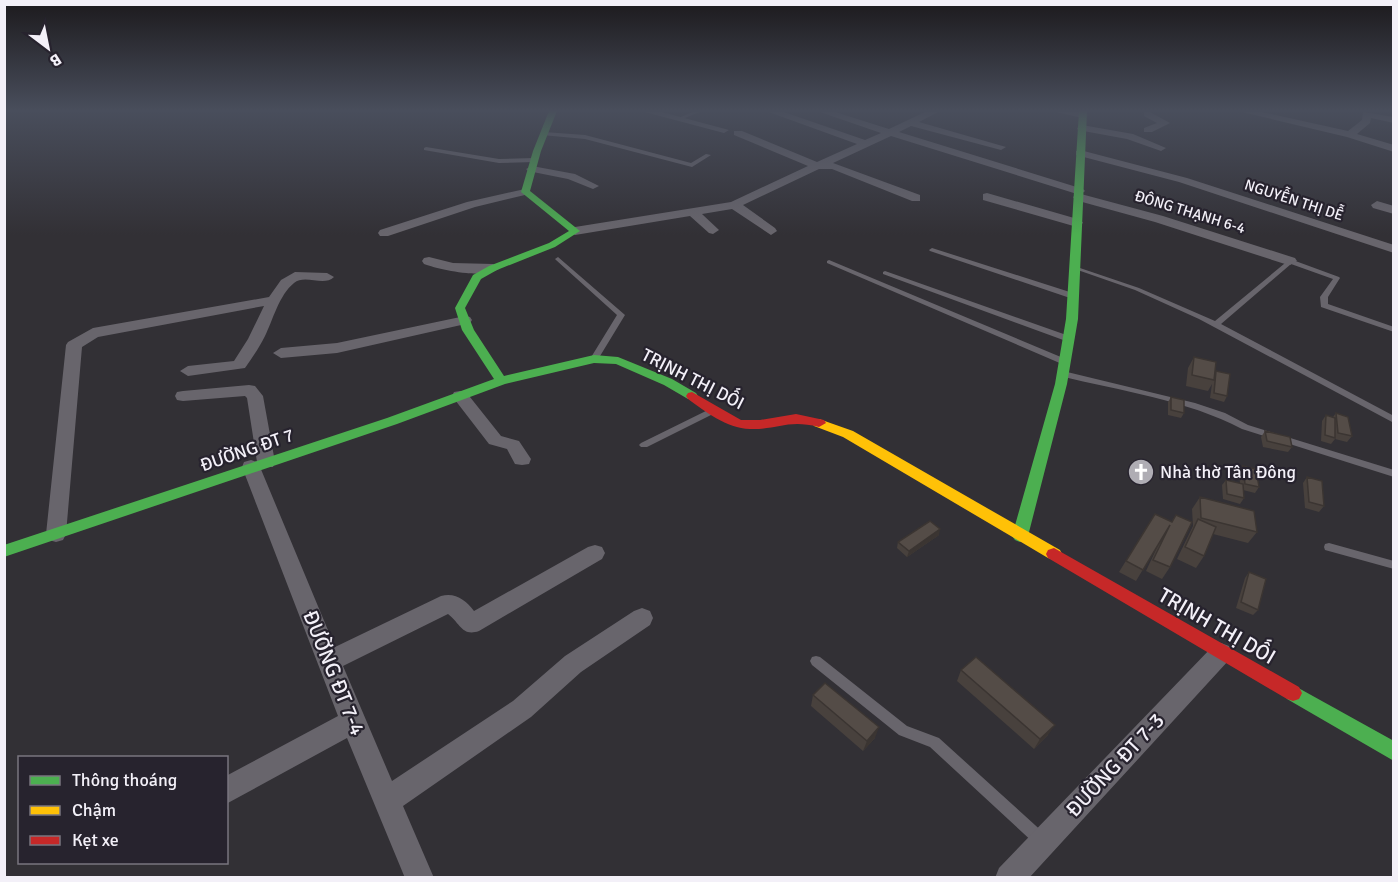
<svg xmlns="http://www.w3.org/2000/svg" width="1398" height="882" font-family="Signika,sans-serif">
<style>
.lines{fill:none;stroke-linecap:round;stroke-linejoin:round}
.lane{fill:#68656c;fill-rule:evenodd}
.street{fill:#68656c;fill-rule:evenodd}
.fast{fill:#4caf50;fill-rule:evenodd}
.slow{fill:#ffc107;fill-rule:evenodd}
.jam{fill:#c62828;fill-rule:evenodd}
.wall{fill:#48413d}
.shaded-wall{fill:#3b3532}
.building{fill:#544c47;stroke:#3b3532;stroke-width:1.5}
.labels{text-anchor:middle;stroke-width:4.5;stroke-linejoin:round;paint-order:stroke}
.far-street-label{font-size:15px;fill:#f3f0f8;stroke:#27232e}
.street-label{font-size:18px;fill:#f3f0f8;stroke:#27232e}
.poi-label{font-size:18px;fill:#f3f0f8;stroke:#27232e;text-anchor:start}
.near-street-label{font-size:21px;fill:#f3f0f8;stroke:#27232e}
</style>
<rect width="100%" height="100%" fill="#323035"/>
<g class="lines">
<path class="lane" d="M695,111H702L680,120L676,119Z
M544,132L585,135L691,163L706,154L711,155L692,167L585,139L542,135V133Z
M426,147L499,159L534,158L537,160L534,162L499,163L424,150V148Z
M932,248L1076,294L1077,296L1073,298H1070L930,251L929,250Z
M558,257L625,315L597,361H591L590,359L617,315L556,260L555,259Z
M1290,259L1339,277L1340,278L1328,297V304L1394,327V332L1321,307L1320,297L1333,279L1291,264L1221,324L1394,416V423L1199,319L1135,290L1072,268L1073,267H1077L1139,288L1215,321Z
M829,260L1068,360L1069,362L1068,364H1062L827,263V261Z
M885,271L1072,337L1073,339L1069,341H1066L883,274V272Z
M1063,371L1195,403L1225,413L1248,425L1394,470V477L1242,429C1187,400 1121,391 1060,376L1059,374L1060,372Z
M714,407L718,410L717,412L647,447H641L639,445L641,443Z
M1329,543L1394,561V569L1325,550L1324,547L1325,544Z
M816,656L820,657L907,726L939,738L1046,835L1048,840L1046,845L1041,847L1036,845L930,747L899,735L812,665L810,661L812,657Z"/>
<path class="street" d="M641,111H658L729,130L724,133Z
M766,111H781L865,140L881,133L817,111H832L889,129L927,111H940L919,122L1006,147L1001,150L911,126L899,132L1083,189L1085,191L1081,194L1163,216L1295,258L1297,261L1290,265L1285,264L1155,222L1075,200L1073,197L1077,194L891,136L833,163L920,195V201H912L832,169H819L743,205L775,228L777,231L771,235L732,209L702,214L719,230L713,234L709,233L690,216L575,235L569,231L575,227L731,202L808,166L734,135V131H742L817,162L857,144Z
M1051,111H1076L1088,115L1083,118Z
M1238,111H1257L1348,131L1362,120L1363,112L1394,117V123L1371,118L1370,123L1357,134L1394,145V152L1347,137Z
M1144,112H1150L1170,123L1152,132H1144V128L1157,123L1144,116Z
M1082,125L1133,134L1166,148L1161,151L1127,139L1078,130L1077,128Z
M1080,150L1187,178L1394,245V253L1179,182L1076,155V151Z
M532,166L575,174L599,186L593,189L568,179L528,171L526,169Z
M525,189L529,190V194L475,207L388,236H380L378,233L380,230L467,202Z
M987,193L1081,220L1083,223L1077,227L983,200V194Z
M1377,201L1394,206V214L1373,208L1371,205Z
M429,257L453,263L493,264L500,268C487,280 440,270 424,264L422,261L424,258Z
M295,272L327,273L334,277C324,287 305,274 294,283C279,295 273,320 265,336C259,348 252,358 245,368L188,376L180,371L188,366L234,361L248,339L264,306L98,337L82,347L66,534L63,540L56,542L49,540L46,534L66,345L68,342L93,328L269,297L281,280Z
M465,316L470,317L472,320L470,323L337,353L281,358L273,353L281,348L337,343Z
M249,385L255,386L263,396L275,462L273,467H260L335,647L441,596C455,592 466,600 474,611L588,547L595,545L602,547L605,553L602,559L479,631C462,637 460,623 448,614L343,666L392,781L513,701L565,656L634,611L642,608L650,611L653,618L650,625L581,672L531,717L403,806L434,878H405L347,738L226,804V776L338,716L242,467L244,462L251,460L257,462L247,398L245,396L183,401L177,400L175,396L177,392L183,391Z
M460,391L466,392L501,436L519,441L531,459L529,464L522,465L515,464L507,449L489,444L452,396L454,392Z
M1221,643L1229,646L1233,653L1229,660L1029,878H995L999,868L1213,646Z"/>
<path class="fast" d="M549,111H557L541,151L530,191L580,231L555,247L497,270L481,279L465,308L474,330L504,376L594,355L618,357L672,379L696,393L698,396L696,399H688L664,385L616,364L594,363L505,384L397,424L4,557V545L387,418L494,379L462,330L455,308L473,275L489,266L549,243L569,231L521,192L533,151Z
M1079,111H1087L1078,319L1067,384L1028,536L1025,540L1020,542L1015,540L1012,536L1055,384L1066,319Z
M1293,685L1394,741V761L1287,699L1284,693L1287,687Z"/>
<path class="slow" d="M819,419L853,431L1060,550L1062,554L1060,558L1054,560L1048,558L843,437L814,426L812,423L814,420Z"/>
<path class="jam" d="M692,392L741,420H760L796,414L824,420L826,423L819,427C787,419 778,430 750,429C726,428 706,412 688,399L686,396L688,393Z
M1054,548L1299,687L1302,693L1299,699L1293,701L1287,699L1048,558L1046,554L1048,550Z"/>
</g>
<path class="wall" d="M1194,357L1215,373L1216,371L1227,396L1224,402L1210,398L1212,384L1208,391L1186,386L1188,368Z
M1171,397L1184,413L1181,418L1168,415V402Z
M1336,413L1352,436L1347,442L1335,439L1331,444L1321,441L1322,421L1326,415L1333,417Z
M1265,431L1292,447L1288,452L1263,447L1261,437Z
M1243,466L1259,487L1255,493L1243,490L1244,498L1240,504L1223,499L1222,485L1226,480L1240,484L1239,471Z
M1307,477L1324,506L1319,512L1305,508L1303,483Z
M1200,497L1257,532L1248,543L1213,534L1204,556L1196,568L1177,559L1193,526L1192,509Z
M1155,514L1171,522L1176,515L1170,567L1162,579L1146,571L1160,541L1136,581L1119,572Z
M939,535L907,557L897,548L898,542Z
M1249,572L1258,610L1253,615L1236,608L1245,578Z
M961,670L1048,735L1034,749L957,681Z
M813,695L875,738L863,751L811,706Z"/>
<path class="shaded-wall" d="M940,529L939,535L907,557L909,551Z
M1055,725L1048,735L1034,749L1040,739Z
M879,727L875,738L863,751L867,741Z"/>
<path class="building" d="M1194,357L1216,362L1214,380L1192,375Z
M1216,371L1230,374L1227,396L1214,393Z
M1171,397L1184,400V413L1171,410Z
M1336,413L1348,417L1352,436L1338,433Z
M1326,415L1335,418V438L1325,435Z
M1265,431L1290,437L1292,447L1267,441Z
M1243,466L1256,469L1259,487L1245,484Z
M1307,477L1322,481L1324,506L1309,502Z
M1226,480L1243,484L1244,498L1227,494Z
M1200,497L1254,511L1257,532L1201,518Z
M1155,514L1172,522L1176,515L1192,522L1170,567L1153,560L1170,525L1143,570L1126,561Z
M1198,519L1216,527L1204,556L1185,547Z
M930,521L940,529L909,551L898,542Z
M1249,572L1266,579L1258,610L1241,602Z
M976,657L1055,725L1040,739L961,670Z
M825,683L879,727L867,741L813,695Z"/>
<linearGradient id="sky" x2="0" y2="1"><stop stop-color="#1c1a1d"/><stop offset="0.47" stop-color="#494e5c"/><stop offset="1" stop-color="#494e5c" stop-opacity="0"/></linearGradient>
<rect width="1398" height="235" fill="url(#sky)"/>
<defs>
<g id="church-disc" transform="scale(1.35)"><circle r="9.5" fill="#afadb4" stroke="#27232e"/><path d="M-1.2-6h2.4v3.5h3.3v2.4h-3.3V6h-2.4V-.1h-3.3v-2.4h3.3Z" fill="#fff"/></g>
</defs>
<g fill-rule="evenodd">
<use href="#church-disc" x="1141" y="472"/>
</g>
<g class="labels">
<g class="far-street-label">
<text transform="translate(1294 200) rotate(18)" y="5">NGUYỄN THỊ DỄ</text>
<text transform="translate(1190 212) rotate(17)" y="5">ĐÔNG THẠNH 6-4</text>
</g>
<g class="street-label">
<text transform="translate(693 379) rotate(27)" y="6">TRỊNH THỊ DỐI</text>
<text transform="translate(247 450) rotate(-19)" y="6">ĐƯỜNG ĐT 7</text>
</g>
<g class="poi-label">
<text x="1160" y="478">Nhà thờ Tân Đông</text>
</g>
<g class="near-street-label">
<text transform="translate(1217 626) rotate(30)" y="7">TRỊNH THỊ DỐI</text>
<text transform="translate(334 673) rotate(68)" y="7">ĐƯỜNG ĐT 7-4</text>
<text transform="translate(1115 765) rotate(-47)" y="7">ĐƯỜNG ĐT 7-3</text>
</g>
</g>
<rect width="1398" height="882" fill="none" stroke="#f3f0f8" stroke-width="12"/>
<rect x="18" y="756" width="210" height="108" fill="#27232e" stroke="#79757f" stroke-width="1.5"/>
<rect x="30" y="776" width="30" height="9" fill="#4caf50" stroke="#79757f" stroke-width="1.5"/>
<text x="72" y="786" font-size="18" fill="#f3f0f8">Thông thoáng</text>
<rect x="30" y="806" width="30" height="9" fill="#ffc107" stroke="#79757f" stroke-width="1.5"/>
<text x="72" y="816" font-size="18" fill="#f3f0f8">Chậm</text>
<rect x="30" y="836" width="30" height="9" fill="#c62828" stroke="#79757f" stroke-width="1.5"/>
<text x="72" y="846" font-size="18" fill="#f3f0f8">Kẹt xe</text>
<g transform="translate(48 48) rotate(148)" stroke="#27232e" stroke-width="4.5" paint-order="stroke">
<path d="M0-4.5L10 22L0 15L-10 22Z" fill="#f3f0f8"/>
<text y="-9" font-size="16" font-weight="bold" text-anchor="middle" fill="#f3f0f8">B</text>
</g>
</svg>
